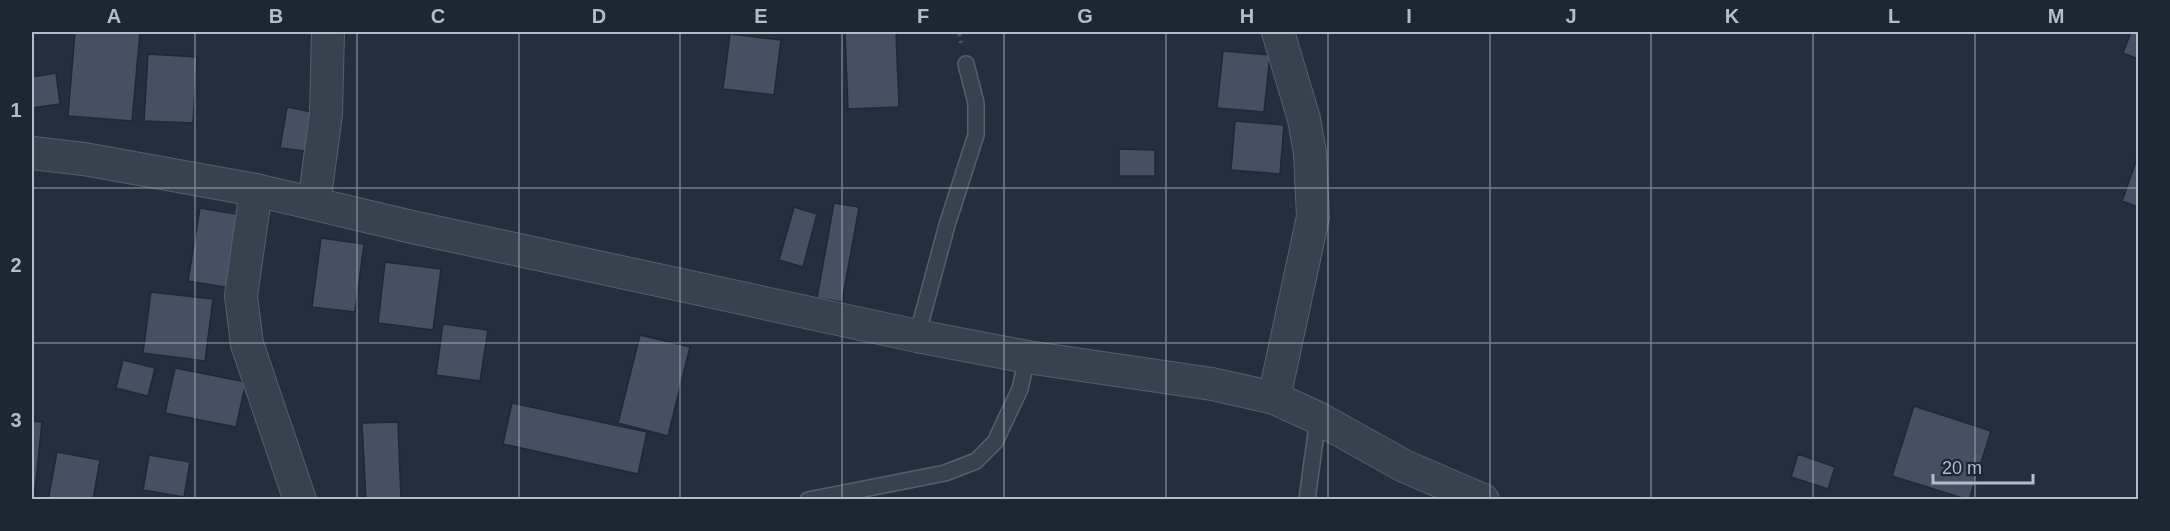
<svg xmlns="http://www.w3.org/2000/svg" width="2170" height="531" font-family="Arial,sans-serif">
<style>
.building{fill:#455162;stroke:#1f2835;stroke-width:1.5}
.lines{fill:none;stroke-linecap:round;stroke-linejoin:round}
.lane-casing{stroke:#565f6c;stroke-width:18}
.street-casing{stroke:#565f6c;stroke-width:34}
.path{stroke:#44595c;stroke-width:4;stroke-dasharray:4.5 4.5;stroke-linecap:butt}
.lane{stroke:#38414e;stroke-width:15}
.street{stroke:#38414e;stroke-width:32}
.grid{fill:none;stroke:#b4bcc9;stroke-width:1.5;stroke-opacity:0.55}
.neatline{fill:none;stroke:#b4bcc9;stroke-width:2}
.grid-label{font-size:20px;text-anchor:middle;font-weight:bold;fill:#b4bcc9}
</style>
<rect width="100%" height="100%" fill="#242f3e"/>
<path class="building" d="M75,32H140L132,121L68,116Z
M845,32H896L899,107L848,109Z
M2131,32H2138V59L2123,53Z
M730,34L781,40L774,95L723,89Z
M1223,51L1270,55L1264,112L1217,108Z
M148,54L197,57L193,123L144,121Z
M56,73L60,104L32,108V77Z
M287,107L312,112L305,151L280,148Z
M1235,121L1284,125L1280,174L1231,170Z
M1119,149L1155,150V176H1119Z
M2138,156V207L2122,201Z
M834,203L859,207L842,302L817,298Z
M794,207L817,214L803,267L779,260Z
M200,208L241,215L230,288L188,281Z
M321,238L364,244L355,312L312,307Z
M385,262L441,269L433,330L378,323Z
M151,292L213,299L205,361L143,353Z
M443,324L488,330L480,381L436,375Z
M640,335L690,347L668,436L618,423Z
M123,360L155,368L148,396L116,388Z
M175,368L246,382L236,427L165,413Z
M512,403L647,432L638,474L503,444Z
M1914,406L1991,431L1969,500L1892,476Z
M32,421L42,422L34,500H32Z
M398,422L401,500H366L362,423Z
M57,452L100,460L93,500H48Z
M1798,454L1835,467L1828,489L1791,477Z
M149,455L190,462L184,497L143,490Z"/>
<g class="lines">
<g class="lane-casing">
<path id="lane" d="M917,336L947,225L976,135V103L966,64
M808,500L945,473L976,461L995,442L1020,389L1027,357
M1307,500L1318,418"/>
</g>
<g class="street-casing">
<path id="street" d="M32,153L84,159L256,190L412,227L917,336L1027,357L1212,384L1274,398L1318,418L1404,466L1483,500
M256,190L241,296L247,344L300,500
M314,204L326,114L328,32
M1274,398L1313,217L1310,153L1304,119L1278,32"/>
</g>
<path class="path" d="M959,32L961,43"/>
<use href="#lane" class="lane"/>
<use href="#street" class="street"/>
</g>
<path class="grid" d="M195,32V500M357,32V500M519,32V500M680,32V500M842,32V500M1004,32V500M1166,32V500M1328,32V500M1490,32V500M1651,32V500M1813,32V500M1975,32V500M32,188H2138M32,343H2138"/>
<rect width="2170" height="531" fill="none" stroke="#1d2633" stroke-width="66"/>
<path d="M1933 474v9h100v-9" fill="none" stroke="#b4bcc9" stroke-width="3"/>
<text x="1942" y="474" font-size="18" fill="#b4bcc9" stroke="#1d2633" stroke-width="4.5" paint-order="stroke">20 m</text>
<rect x="33" y="33" width="2104" height="465" class="neatline"/>
<g class="grid-label">
<text x="114" y="23">A</text>
<text x="276" y="23">B</text>
<text x="438" y="23">C</text>
<text x="599" y="23">D</text>
<text x="761" y="23">E</text>
<text x="923" y="23">F</text>
<text x="1085" y="23">G</text>
<text x="1247" y="23">H</text>
<text x="1409" y="23">I</text>
<text x="1571" y="23">J</text>
<text x="1732" y="23">K</text>
<text x="1894" y="23">L</text>
<text x="2056" y="23">M</text>
<text x="16" y="117">1</text>
<text x="16" y="272">2</text>
<text x="16" y="427">3</text>
</g>
</svg>
